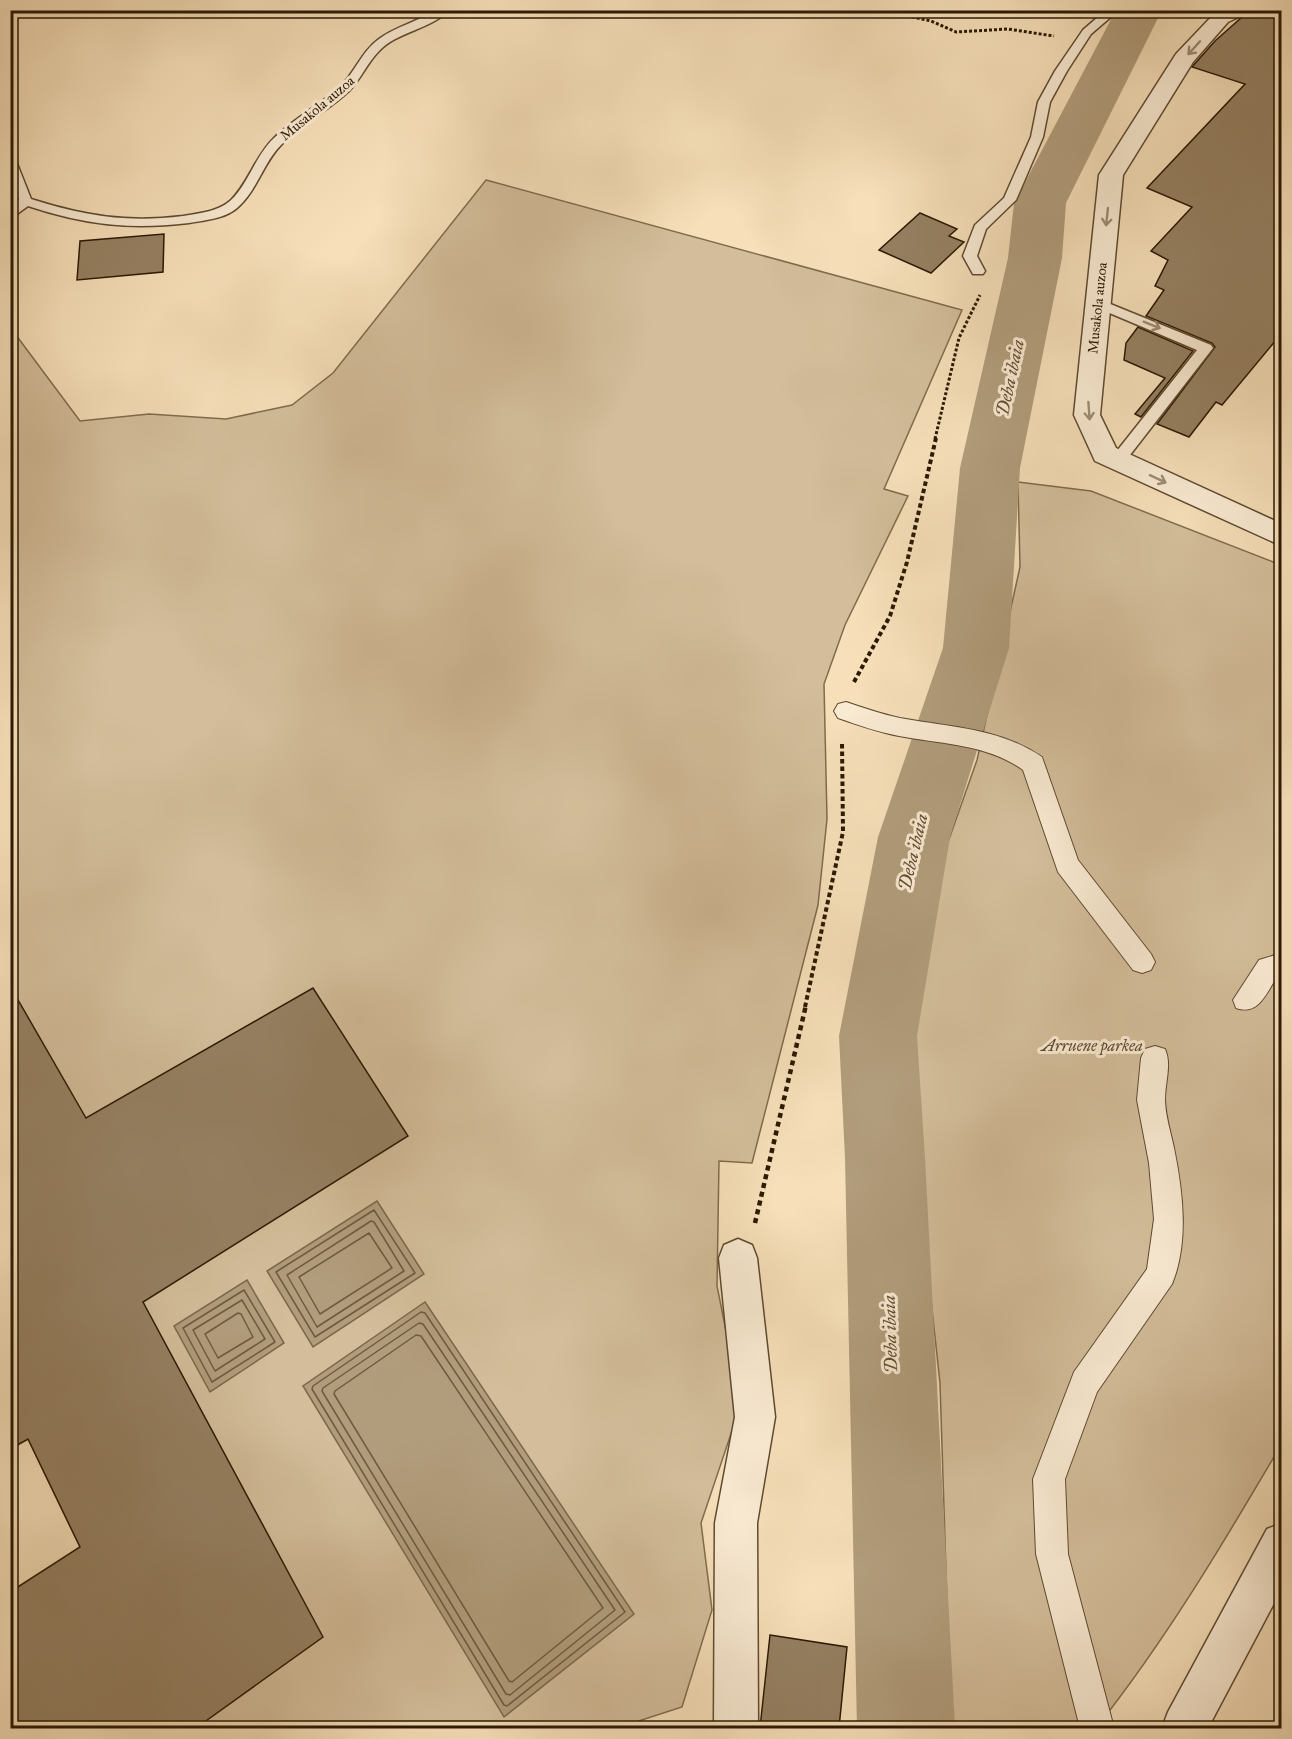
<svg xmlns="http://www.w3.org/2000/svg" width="1292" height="1739" font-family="'IM FELL Great Primer',serif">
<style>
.green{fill:#d3bd9a;stroke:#7f6b4e;stroke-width:1.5}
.water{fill:#b19c7b;stroke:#7b684b;stroke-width:1.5}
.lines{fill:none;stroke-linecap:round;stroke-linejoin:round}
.shore{stroke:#6e5a3f;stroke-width:1.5}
.river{fill:#b19c7b;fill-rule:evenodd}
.building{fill:#958062;stroke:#2b1903;stroke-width:1.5}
.service-casing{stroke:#5e4a30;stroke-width:3}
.pedestrian-casing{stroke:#5e4a30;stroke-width:2}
.minor-casing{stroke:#5e4a30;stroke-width:3}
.tertiary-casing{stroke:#5e4a30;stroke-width:3}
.path-far2{stroke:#2b1903;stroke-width:3;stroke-dasharray:3 2;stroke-linecap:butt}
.path-far1{stroke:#2b1903;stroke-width:4;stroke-dasharray:4.5 3;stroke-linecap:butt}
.path{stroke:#2b1903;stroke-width:4.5;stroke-dasharray:5 4;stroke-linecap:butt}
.service{fill:#f9ead2;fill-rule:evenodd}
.pedestrian{fill:#f9ead2;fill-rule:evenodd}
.minor{fill:#f9ead2;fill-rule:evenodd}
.tertiary{fill:#f9ead2;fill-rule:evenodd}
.oneway{stroke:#9c8c75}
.labels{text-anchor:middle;stroke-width:6;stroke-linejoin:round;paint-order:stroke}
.far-street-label{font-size:14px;fill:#2b1903;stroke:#f9ead2}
.park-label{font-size:16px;font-style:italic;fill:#5d4a30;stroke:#f9ead2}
.water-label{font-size:18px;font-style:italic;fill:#614d33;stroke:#f9ead2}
</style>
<rect width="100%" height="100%" fill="#f6dfb9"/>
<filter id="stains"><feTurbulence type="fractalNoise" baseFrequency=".00333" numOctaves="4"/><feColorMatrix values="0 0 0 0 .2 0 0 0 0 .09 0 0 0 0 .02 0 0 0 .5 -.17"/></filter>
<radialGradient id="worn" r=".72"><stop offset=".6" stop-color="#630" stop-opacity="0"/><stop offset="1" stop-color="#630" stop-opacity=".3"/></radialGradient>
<path class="green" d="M486,180L962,310L884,489L908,496L845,625L824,684L827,819L818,905L752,1163L719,1161L717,1286L729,1346L738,1413L701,1523L712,1610L682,1707L617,1728H11V1593L80,1547L28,1439L11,1449L10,327L80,421L149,414L226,419L292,405L333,373Z
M1018,482L1091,491L1281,565V1445C1224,1542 1166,1640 1096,1728H951L940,1383L915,1151L898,1036L935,879L977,760L1020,567Z"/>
<path class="water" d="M377,1201L424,1274L313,1347L267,1271Z
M247,1280L284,1343L210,1392L174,1326Z
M425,1302L634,1614L504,1717L303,1386Z"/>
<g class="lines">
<path class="shore" d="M374,1210L415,1273L315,1337L276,1272Z
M371,1221L374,1222L404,1271L317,1327L287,1275Z
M369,1233L392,1268L320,1314L299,1277Z
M244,1290L275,1342L212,1382L183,1328Z
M242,1300L265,1339L215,1371L193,1330Z
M421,1312L425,1313L625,1612L507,1706L504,1705L312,1389L313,1386Z
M238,1313L241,1314L253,1337L218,1358L205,1334Z
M419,1323L423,1324L615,1610L510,1695L506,1694L322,1391L323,1388Z
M416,1335L421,1336L603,1608L512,1682L509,1681L334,1394L335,1391Z"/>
<path class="river" d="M1116,10H1162L1066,203L1062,258L1020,468L1009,648L950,837L917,1036L925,1158L955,1728H857L845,1158L839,1036L878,837L943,648L960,468L1008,258L1014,203Z"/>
</g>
<path class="building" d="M1250,10H1281V334L1222,405L1216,402L1189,437L1157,424L1215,347L1212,343L1146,316L1164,290L1155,286L1168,260L1151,251L1192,207L1147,188L1245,84L1192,67L1215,41Z
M920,213L957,229L949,236L964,242L931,273L879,250Z
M164,234L163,272L77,280L80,241Z
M1138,327L1193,351L1141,417L1135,414L1165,378L1124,360L1126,343Z
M10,986L86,1118L313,988L408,1136L143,1302L323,1637L196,1728H10V1592L80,1547L28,1439L10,1449Z
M770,1635L847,1647L839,1728H760Z"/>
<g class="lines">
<g class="service-casing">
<path id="service" d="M435,10H449C430,30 398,31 379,51C367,63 361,79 349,91C328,111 301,124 281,145C263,163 257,191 237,208C224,219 206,220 189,223C130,230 85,225 28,206L10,219V208L19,200L10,178V157L16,161L31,199C85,216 127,223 183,216C200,213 217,212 230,201C249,183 255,156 274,138C294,119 318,106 339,88C355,73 361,52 379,39C396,26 418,22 435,10Z
M1106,10H1119L1091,34L1067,71L1050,102L1043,137L1016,200L986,229L977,256L985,271L983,274H973L963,256L975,225L1004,198L1031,137L1038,102L1055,71L1083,30Z
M1098,299L1211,345L1213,348L1123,464L1118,465L1111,460L1113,456L1197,350L1093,306L1091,303Z"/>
</g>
<g class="pedestrian-casing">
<path id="pedestrian" d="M846,702C864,708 881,714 900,718C948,727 1000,728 1042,757L1078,860L1151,954L1155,962L1151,970L1142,973L1133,970L1058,872L1023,770C987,744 941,744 899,736C878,732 858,725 838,718L834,711L838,704Z
M1282,953V976L1277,977C1266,993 1259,1016 1236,1008L1233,1000L1259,960Z
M1155,1046L1165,1049C1172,1065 1165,1082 1165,1099C1165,1115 1171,1133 1174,1148C1183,1192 1189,1243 1172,1284L1097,1392L1065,1479L1068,1554L1114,1728H1080L1036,1554L1033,1479L1074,1372L1147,1269L1154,1219L1149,1163L1137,1100L1141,1058L1145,1049Z"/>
</g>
<g class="minor-casing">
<path id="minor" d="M1220,10H1248L1245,14L1228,22L1193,62L1123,175L1100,415L1116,448L1282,524V546L1095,461L1074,415L1099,175L1176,54L1214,14Z
M738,1239L752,1245L757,1258L775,1417L757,1523L758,1728H714L715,1523L735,1417L719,1258L724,1245Z"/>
</g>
<g class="tertiary-casing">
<path id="tertiary" d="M1282,1523V1588L1208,1728H1162L1168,1712L1267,1529Z"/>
</g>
<path class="path-far2" d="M907,10L908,16L931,21L956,32L1008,29L1054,36
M935,439L959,338L980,295"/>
<path class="path-far1" d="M854,682L890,616L907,562L936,438
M805,1007L843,832L842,742"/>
<path class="path" d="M755,1223L806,1005"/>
<use href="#service" class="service"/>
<use href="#pedestrian" class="pedestrian"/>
<use href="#minor" class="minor"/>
<use href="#tertiary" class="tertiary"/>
</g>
<defs><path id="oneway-shaft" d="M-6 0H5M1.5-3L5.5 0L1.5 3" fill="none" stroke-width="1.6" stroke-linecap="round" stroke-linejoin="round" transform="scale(1.5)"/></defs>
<g class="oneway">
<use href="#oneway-shaft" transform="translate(1194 48) rotate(132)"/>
<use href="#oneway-shaft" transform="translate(1107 217) rotate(96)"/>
<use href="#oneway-shaft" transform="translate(1152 325) rotate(22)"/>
<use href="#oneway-shaft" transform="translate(1089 411) rotate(86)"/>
<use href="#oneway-shaft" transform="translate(1158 479) rotate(25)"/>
</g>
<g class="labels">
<g class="far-street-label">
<text transform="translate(317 108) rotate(-40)" y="5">Musakola auzoa</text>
<text transform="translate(1097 308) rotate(-84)" y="5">Musakola auzoa</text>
</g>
<g class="park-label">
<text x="1092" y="1051">Arruene parkea</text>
</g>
<g class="water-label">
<text transform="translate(1010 378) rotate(-78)" y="6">Deba ibaia</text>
<text transform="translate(913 852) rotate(-77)" y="6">Deba ibaia</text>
<text transform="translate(890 1334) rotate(-92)" y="6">Deba ibaia</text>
</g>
</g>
<rect width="1292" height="1739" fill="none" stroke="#f6dfb9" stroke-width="36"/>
<rect x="12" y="12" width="1268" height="1715" fill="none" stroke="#2b1903" stroke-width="3"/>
<rect x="18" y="18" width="1256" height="1703" fill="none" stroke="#2b1903" stroke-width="1.5"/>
<rect width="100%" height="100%" filter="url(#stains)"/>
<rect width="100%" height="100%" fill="url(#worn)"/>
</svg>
